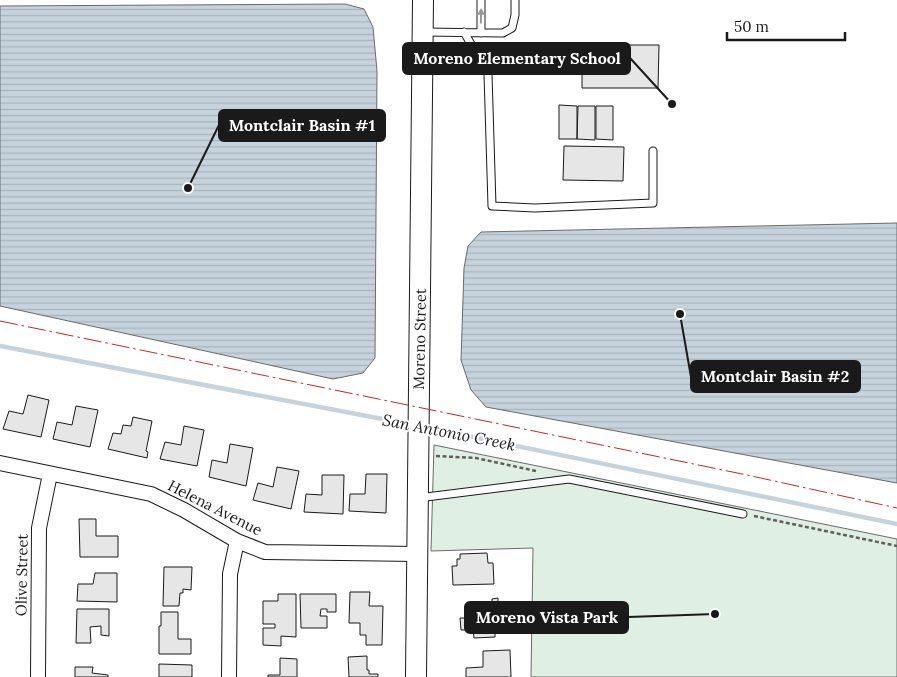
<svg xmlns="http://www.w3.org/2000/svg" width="897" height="677" font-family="Lora,serif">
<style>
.park{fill:#e0efe3;stroke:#6a6a6a}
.water{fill:url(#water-rules);stroke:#6a6a6a}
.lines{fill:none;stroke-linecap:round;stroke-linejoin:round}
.stream{stroke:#c6d2dc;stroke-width:4.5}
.building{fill:#e6e6e6;stroke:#1a1a1a}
.lane-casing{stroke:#1a1a1a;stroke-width:9}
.street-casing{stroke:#1a1a1a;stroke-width:16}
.secondary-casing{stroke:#1a1a1a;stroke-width:22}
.path{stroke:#5f5f5f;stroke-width:2.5;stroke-dasharray:4 2.5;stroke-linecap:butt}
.lane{stroke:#fff;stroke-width:7}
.street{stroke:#fff;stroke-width:14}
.secondary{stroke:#fff;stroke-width:20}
.power{stroke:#c62828;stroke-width:1;stroke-dasharray:18 4 2.5 4;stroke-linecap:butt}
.oneway{fill:#989898}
.labels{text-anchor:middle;stroke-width:4;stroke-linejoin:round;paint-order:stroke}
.street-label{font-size:15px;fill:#1a1a1a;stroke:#fff}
.water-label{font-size:16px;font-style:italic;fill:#1a1a1a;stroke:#fff}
.leader{fill:none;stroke:#1a1a1a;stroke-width:2}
.callout-dot{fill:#1a1a1a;stroke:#fff;stroke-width:2}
.callout{fill:#1a1a1a;stroke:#1a1a1a;stroke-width:2}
.callout-label{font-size:16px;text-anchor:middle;font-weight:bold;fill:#fff}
</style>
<defs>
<pattern id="water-rules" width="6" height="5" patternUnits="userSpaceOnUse" patternTransform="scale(1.25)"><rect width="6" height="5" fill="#c6d2dc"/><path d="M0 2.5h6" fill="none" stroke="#aab4bc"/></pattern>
</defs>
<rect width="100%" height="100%" fill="#fff"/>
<path class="park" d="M434,445L897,539V677H531L533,548L431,551Z"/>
<path class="water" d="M345,4L364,9L373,27L377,71L375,358L363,373L333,379L0,306V6Z
M897,223V483L486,407L471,390L461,360L464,268L468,246L481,232Z"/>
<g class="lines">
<path class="stream" d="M0,346L414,425
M424,427L897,524"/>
</g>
<path class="building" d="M582,45H659L658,88H582Z
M559,105L577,106V139H559Z
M578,106H595V140L577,139Z
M596,106H613V140L596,139Z
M564,146L624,147L623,181L563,180Z
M28,395L49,400L41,437L3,429L9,411L23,414Z
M76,406L98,410L90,447L53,439L57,422L72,425Z
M133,417L152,421L146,451L148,452L147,458L108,449L113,433L121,434L123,425L131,426Z
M184,426L204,430L197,466L160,459L165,442L181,445Z
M230,444L253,448L246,486L209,477L212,460L227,463Z
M277,467L299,471L291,509L253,500L258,483L273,487Z
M366,474H387L386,513L349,511L350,494H365Z
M322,475H344L343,514L304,512L306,494L322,495Z
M79,519H96V536H118V557H80Z
M487,553L488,563H493L494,584L453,585L452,566H457V559H460V554Z
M164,567H192L191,590L183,589V593H180L179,606H163Z
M95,573H117V602L77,601L78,584H93Z
M350,592H370L369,606H383L382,645H366V635H360V623H349Z
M278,594H296V637L281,636V646L263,645V628H275V624H263V601H278Z
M300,594H336V612H327V609H321L320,616H327V628H301Z
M498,598V613H495V637L474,638L473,630H461L460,618H472V603H492V599Z
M77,609H109V636L101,635V626L90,627L91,643H76Z
M161,612H178V639H191V654H159V626H161Z
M510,650L511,677H466V668L483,667V651Z
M367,656V670H369V674H378V677H349L348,657Z
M280,658L297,659V677H268V675H280Z
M159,664L192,665V677H159Z
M75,667H93L92,673L108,675V677H75Z"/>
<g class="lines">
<g class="lane-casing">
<path id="lane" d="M423,32L503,33L512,28L515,15V0
M464,32L488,74L492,206L535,208L653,203V151
M481,33V0
M418,498L569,479L743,514"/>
</g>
<g class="street-casing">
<path id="street" d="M0,463L151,494L184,510L237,541L265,552L418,554
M38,677L39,528L50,474
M229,677L230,574L237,541"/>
</g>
<g class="secondary-casing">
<path id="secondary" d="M416,677L423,0"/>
</g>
<path class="path" d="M436,456L476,458L536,471
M754,516L897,546"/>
<use href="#lane" class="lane"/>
<use href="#street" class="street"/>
<use href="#secondary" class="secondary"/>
<path class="power" d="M0,321L747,475L897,508"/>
</g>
<defs><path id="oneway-solid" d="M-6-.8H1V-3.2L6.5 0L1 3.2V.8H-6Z" transform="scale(1.25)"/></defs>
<use class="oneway" href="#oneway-solid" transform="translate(481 16) rotate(-89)"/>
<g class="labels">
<g class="street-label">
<text transform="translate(420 339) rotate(-89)" y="5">Moreno Street</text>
<text transform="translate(215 508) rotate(27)" y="5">Helena Avenue</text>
<text transform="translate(22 575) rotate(-89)" y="5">Olive Street</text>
</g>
<g class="water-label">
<text transform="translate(449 432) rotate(11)" y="6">San Antonio Creek</text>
</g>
</g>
<path class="leader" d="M672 104L630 58M188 188L219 125M680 314L691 377M715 614L628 617"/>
<g class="callout-dot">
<circle cx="672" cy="104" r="5"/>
<circle cx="188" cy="188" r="5"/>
<circle cx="680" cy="314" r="5"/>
<circle cx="715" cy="614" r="5"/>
</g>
<g class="callout">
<rect x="403" y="43" width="227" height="31" rx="5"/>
<rect x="219" y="110" width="166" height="31" rx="5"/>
<rect x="691" y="361" width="169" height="31" rx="5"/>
<rect x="465" y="602" width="163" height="31" rx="5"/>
</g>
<g class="callout-label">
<text x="517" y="64">Moreno Elementary School</text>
<text x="302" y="131">Montclair Basin #1</text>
<text x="775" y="382">Montclair Basin #2</text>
<text x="547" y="623">Moreno Vista Park</text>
</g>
<path d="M727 32v8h118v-8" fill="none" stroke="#1a1a1a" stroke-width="2.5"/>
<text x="734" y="32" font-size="15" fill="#1a1a1a" stroke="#ffffff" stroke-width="4" paint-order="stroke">50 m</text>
</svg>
